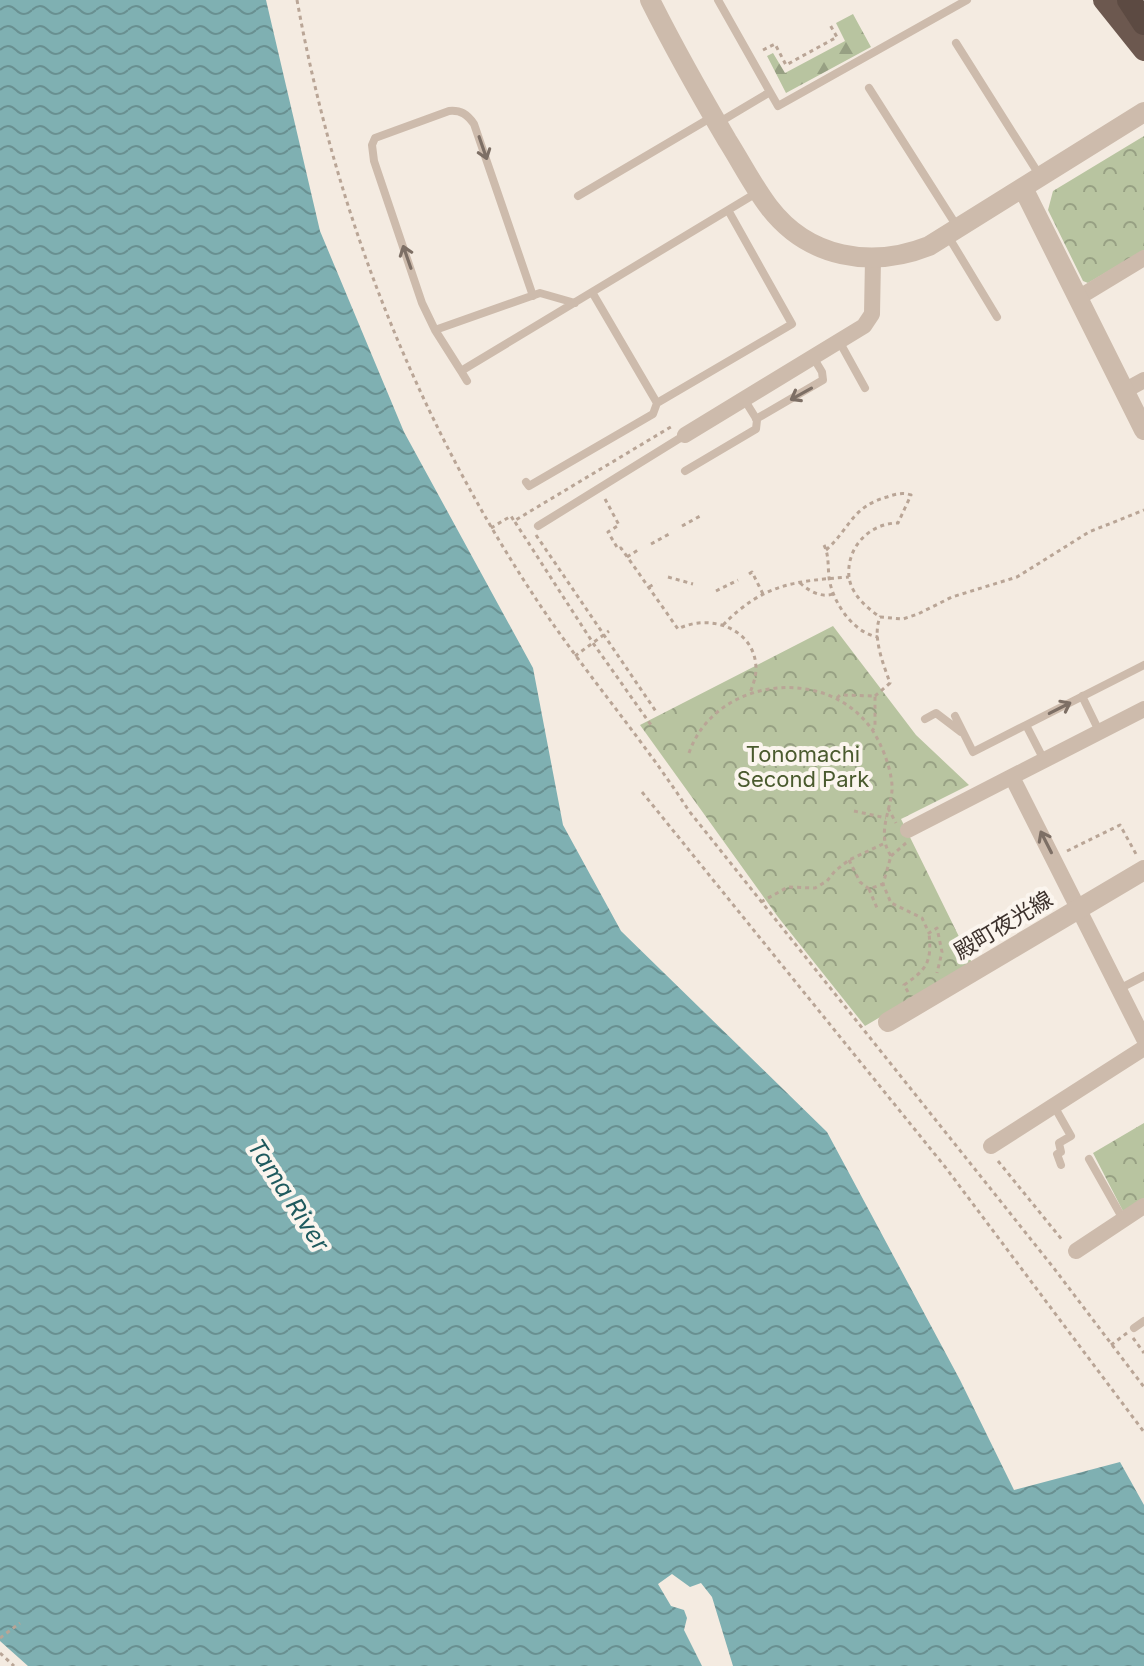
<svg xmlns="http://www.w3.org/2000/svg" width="1144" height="1666" font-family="Inter,'Noto Sans JP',sans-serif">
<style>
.forest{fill:url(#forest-firs)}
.park{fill:url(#park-crowns)}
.water{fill:url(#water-waves)}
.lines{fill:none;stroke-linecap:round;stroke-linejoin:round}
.path{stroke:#b9a596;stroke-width:3;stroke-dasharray:4 4;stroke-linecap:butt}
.service{stroke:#cdbbac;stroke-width:8}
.minor{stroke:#cdbbac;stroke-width:16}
.tertiary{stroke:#cdbbac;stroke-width:20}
.trunk{stroke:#6c584f;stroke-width:22}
.motorway{stroke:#5c4a42;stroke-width:24}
.oneway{stroke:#7d6f65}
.labels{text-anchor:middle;stroke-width:8;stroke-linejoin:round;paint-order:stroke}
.park-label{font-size:22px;fill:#4a5a2e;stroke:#fbf5ee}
.street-label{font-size:22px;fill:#3b302b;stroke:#fbf5ee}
.water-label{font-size:24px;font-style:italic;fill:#1f5a5e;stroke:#fbf5ee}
</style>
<defs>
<pattern id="forest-firs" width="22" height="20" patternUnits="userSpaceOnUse" patternTransform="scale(2)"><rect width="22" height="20" fill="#b8c4a0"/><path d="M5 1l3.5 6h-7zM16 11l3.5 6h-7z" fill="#97a083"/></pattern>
<pattern id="park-crowns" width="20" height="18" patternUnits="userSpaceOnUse" patternTransform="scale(2)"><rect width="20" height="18" fill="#b8c4a0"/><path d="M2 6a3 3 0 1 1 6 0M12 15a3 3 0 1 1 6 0" fill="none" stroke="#97a083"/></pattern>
<pattern id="water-waves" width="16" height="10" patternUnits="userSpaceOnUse" patternTransform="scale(2)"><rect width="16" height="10" fill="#7fb0b2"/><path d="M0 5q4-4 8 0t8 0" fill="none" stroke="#699091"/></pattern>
</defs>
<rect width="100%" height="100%" fill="#f4ebe1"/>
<path class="forest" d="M853,14L871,47L786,93L767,56L773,53L785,73L845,41L836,23Z"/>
<path class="park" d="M1144,136V250L1088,283L1083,281L1048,210L1053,191Z
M833,626L916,735L969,785L901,819L972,963L865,1026L778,917L640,725Z
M1144,1123V1198L1123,1211L1093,1153Z"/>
<path class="water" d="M0,0H266L320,231L404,432L533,668L563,825L621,931L827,1132L960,1380L1014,1490L1120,1462L1144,1505V1666H733L712,1597L701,1583L690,1587L672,1574L658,1584L671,1606L684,1610L687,1618L684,1630L702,1666H28L0,1641Z"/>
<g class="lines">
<path class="path" d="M297,0C336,215 416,417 536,599C584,672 642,738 689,811L1053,1267L1144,1387
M763,50L775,44L786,65L837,37L829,23
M605,499L619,525L608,532L618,549L621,548L678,629C709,613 755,628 756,668C756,677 753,685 750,693
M515,522L593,643L651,725
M682,526L702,515
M491,528L511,516L514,521L674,425
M536,535L657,713
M651,544L671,533
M824,545C830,557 827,570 830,583C835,605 854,633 878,637
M826,550C850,529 851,507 887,497C895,494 903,492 911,495L898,523C869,523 846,548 849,577C851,594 867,608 880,617
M627,557L638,550
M749,574L752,572L763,594
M668,577L693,584
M800,583C809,591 821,598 833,594
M649,587L656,583
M716,591L738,580
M723,625C763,584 794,581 849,577
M575,656L609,631
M875,696L890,683C883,663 872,637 880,617L903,619L918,614L952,597L1017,577L1089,532L1144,510
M837,698L840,695L875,696V727L872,731
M689,753C717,672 843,663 880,744C886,756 893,777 892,791C889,815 877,835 891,856L883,884L891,903L922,918L929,933L937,928L942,952L937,973
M642,792L946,1168L1144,1432
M888,808L896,823
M854,811L886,818
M1067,851L1120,825L1136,854
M891,856L906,843
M849,860L860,882L869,889L883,884
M869,889L877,908
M761,902L788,887L815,888L827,881L835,871L849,860L883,844
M908,992L904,985C927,969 932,962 929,933
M998,1161L1063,1241
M1133,1338L1144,1353
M1111,1345L1127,1333
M0,1638L20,1623
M0,1653L14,1666"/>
<path class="service" d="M956,43L1040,176
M869,88L958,228
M770,92L778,106L967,0
M718,123L770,92L718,0
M578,196L712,117
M948,236L997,317
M435,330L540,293L575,303
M839,341L865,388
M461,371L435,330L422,303L374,161L372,145L375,138L449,111C461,110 467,114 474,124L533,296
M467,381L461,371L758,192
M657,403L792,324L728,210
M756,419L823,380L822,372L813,357
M685,471L756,429L757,420L744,399
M526,482L529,486L653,414L657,403L592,292
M538,526L685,435
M1082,696L1099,731
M955,716L973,752L1026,725
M925,719L936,713L961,732
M1044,760L1026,725L1144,665
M1119,989L1144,976
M1054,1106L1071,1136L1059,1143L1061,1152L1057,1154L1061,1165
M1089,1159L1123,1219
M1134,1328L1144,1321"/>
<path class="minor" d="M1078,298L1144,258
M1124,391L1144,380
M685,435L864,326L872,314L873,259
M1012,777L1144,1039
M908,830L1144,709
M991,1146L1144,1048
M1076,1251L1144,1206"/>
<path class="tertiary" d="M650,0C674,48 700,94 727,140C741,162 753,186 769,207C808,258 871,269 929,246L1144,112
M1023,188L1144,430
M888,1022L1144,870"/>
<path class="trunk" d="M1104,0L1144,50"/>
<path class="motorway" d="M1129,0L1144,23"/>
</g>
<defs><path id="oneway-shaft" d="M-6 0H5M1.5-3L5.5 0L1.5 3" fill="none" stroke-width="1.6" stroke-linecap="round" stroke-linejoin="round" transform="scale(2)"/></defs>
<g class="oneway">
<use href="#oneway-shaft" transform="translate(483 148) rotate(71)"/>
<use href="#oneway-shaft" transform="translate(407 257) rotate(-109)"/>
<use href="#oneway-shaft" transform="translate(801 394) rotate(151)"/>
<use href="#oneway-shaft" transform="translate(1060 708) rotate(-27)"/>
<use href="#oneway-shaft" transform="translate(1046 842) rotate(-117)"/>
</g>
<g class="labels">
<g class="park-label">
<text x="803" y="762">Tonomachi<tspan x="803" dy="25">Second Park</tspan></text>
</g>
<g class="street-label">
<text transform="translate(1003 925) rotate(-31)" y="8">殿町夜光線</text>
</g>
<g class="water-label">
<text transform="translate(288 1195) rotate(57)" y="8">Tama River</text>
</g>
</g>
</svg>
